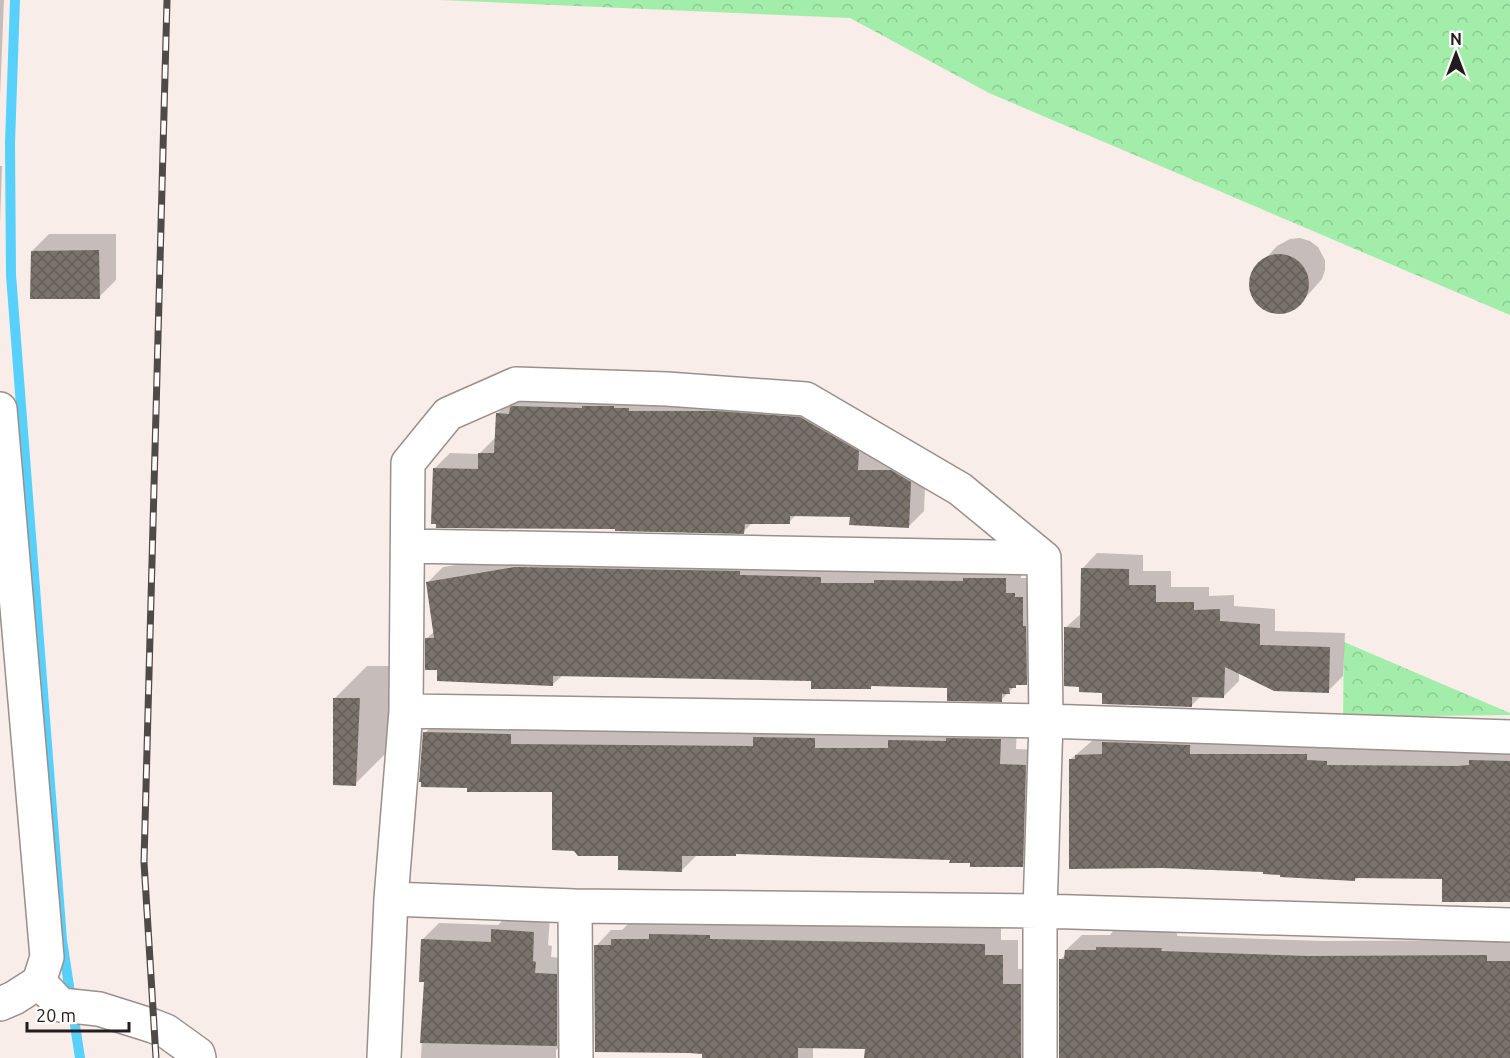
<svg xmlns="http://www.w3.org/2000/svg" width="1510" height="1058" font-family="Ubuntu,sans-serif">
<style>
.forest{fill:url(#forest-crowns)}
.shadow{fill:#0003}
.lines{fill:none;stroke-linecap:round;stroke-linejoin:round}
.stream{stroke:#57d1fc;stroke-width:10}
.building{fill:url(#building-cross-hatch)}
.minor-casing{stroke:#998f8b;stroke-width:36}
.minor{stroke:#fff;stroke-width:33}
.rail-casing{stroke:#4f4a48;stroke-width:7}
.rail{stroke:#fffcfb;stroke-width:4.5;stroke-dasharray:14;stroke-linecap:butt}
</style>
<defs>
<pattern id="forest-crowns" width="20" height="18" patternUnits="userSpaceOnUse" patternTransform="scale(1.5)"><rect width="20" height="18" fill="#a2eda9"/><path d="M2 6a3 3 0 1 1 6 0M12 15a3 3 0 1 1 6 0" fill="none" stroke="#8bcb91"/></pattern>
<pattern id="building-cross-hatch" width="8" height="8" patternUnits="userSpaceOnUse" patternTransform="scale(1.5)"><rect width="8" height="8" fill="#79736b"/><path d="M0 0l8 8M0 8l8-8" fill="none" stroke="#635e57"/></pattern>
</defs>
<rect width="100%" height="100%" fill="#f8ede9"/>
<path class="forest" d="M440,0H1510V315L989,93L850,18Z
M1344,642L1510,713V715L1343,717Z"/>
<path class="shadow" d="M0,0H4L0,97Z
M0,166H2L0,224Z
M49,234H116V280L99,297L32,251Z
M1300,238L1310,241L1318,247L1325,260V270L1322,279L1299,305L1290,310L1280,312L1270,311L1262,307L1255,300L1251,286L1254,271L1277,246L1290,239Z
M513,398L816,402L926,466L924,511L909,526L851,515L797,514L789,522H753L743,532L434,469L450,453L479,454L495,438L497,414Z
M532,552L1021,562V578H1031L1042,668L1026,684L1018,683L1001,700L949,686L873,685L870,688L812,680L563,675L552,685L439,669L427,638L435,631L427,583L443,567Z
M1097,553L1143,555V571H1171V587H1209V596L1234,595V606L1275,609V631L1345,633L1343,676L1328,691L1239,672V681L1224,696H1201L1191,706L1103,692L1065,628L1082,613V569Z
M367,666H391L387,752L355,784L335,698Z
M441,716L1017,723L1016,749L1041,750L1038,849L1022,866L951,859L737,853L735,855H697L682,870L620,855L554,790L469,786L425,733Z
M1106,739L1342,745V749L1473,751L1510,745V900L1444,877H1358L1355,880L1282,873L1071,759L1093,740Z
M509,914L550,917L548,945L552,946L551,957L572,959L573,1034L556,1050V1058H421L425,981L423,939L439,923L498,925Z
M666,919L725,923L1001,928V940H1018V969L1036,968L1027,1058H931L866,1047H813V1058H703V1053L596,946L611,930H622L628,924H661Z
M1113,931L1177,932V936L1325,941L1510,940V1058H1060V960L1066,954V950L1082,935H1110Z"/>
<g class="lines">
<path class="stream" d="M15,0L10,143L11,275L62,940L80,1058"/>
</g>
<path class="building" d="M99,250L100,299H30L31,251Z
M1249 284a30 30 0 1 1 60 0a30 30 0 1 1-60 0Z
M512,406L582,408V406H614V408H629V411H717L800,417L859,451L858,470H891L911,482L909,528L849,525L850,517L790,516V524H745L744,534L615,531V529L436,528V524H431L433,468L478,469V453H494L496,413L509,414L510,407Z
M515,567L740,571V575L821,577V583H874V580L963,581V578H1006V593H1015V597H1023V626H1026L1027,685H1016V688H1009L1010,694H1002V702L947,701V688L871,686V689H811V681L553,676V686L437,681V670H425V638H434L426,582Z
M1081,568L1129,569V585H1156V602H1194V610L1220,609V621L1260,624V645L1330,647L1329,693L1274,691L1225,667L1224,698L1192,697V707L1102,704V693L1079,692V687L1064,686V627L1080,628Z
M333,698H360L356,786L333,785Z
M423,732L511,734V744L753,746V737L815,738V748H888V740L946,741V738L1001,739L1000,764L1026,765L1023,867H970V863H949L950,860L736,854V856H682V872L618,870V856H578L574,851L552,850V792H467V788L421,787V782H419Z
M1102,742L1190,745V754H1307V760L1327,761V765L1457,766L1469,765V760L1510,761V902H1442V879L1355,878V881L1280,877V875L1263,874V872L1161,868L1069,869V759H1075V755L1102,754Z
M491,929L534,932L533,961L536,962L535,973L557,974V1046L420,1043L424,982H419L421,939L491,942Z
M649,934L710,935V939L985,944V955H1003V984H1021V1058H864L865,1049L798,1048V1058H702V1054L689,1053L595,1052L594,945H611V939H649Z
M1096,947L1162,948L1161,951L1308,956L1487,955V961H1510V1058H1059V959H1064L1065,950H1096Z"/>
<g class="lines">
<g class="minor-casing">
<path id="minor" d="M0,409L47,957L39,982L14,998L0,1004
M409,546L1044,558
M406,711L1046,721L1510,737
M391,899L575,906L1040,911L1510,925
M575,906L576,1058
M39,982L61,1005L99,1009L153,1026L166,1031L198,1054L199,1058
M384,1058L391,899L406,711L408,463L448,414L516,384L667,389L806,399L960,489L1044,558L1046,721L1040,911V1058"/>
</g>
<use href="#minor" class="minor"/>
<g class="rail-casing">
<path id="rail" d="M156,1058L144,862L167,0"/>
</g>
<use href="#rail" class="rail"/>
</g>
<g transform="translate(1456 54)" stroke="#fffcfb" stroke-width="4.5" paint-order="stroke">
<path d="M0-4.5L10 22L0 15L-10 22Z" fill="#211d1c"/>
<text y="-9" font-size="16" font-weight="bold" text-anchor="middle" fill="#211d1c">N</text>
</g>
<path d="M27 1022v9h102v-9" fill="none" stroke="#211d1c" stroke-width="3"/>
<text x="36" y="1022" font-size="18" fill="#211d1c" stroke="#fffcfb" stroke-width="4.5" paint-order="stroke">20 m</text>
</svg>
